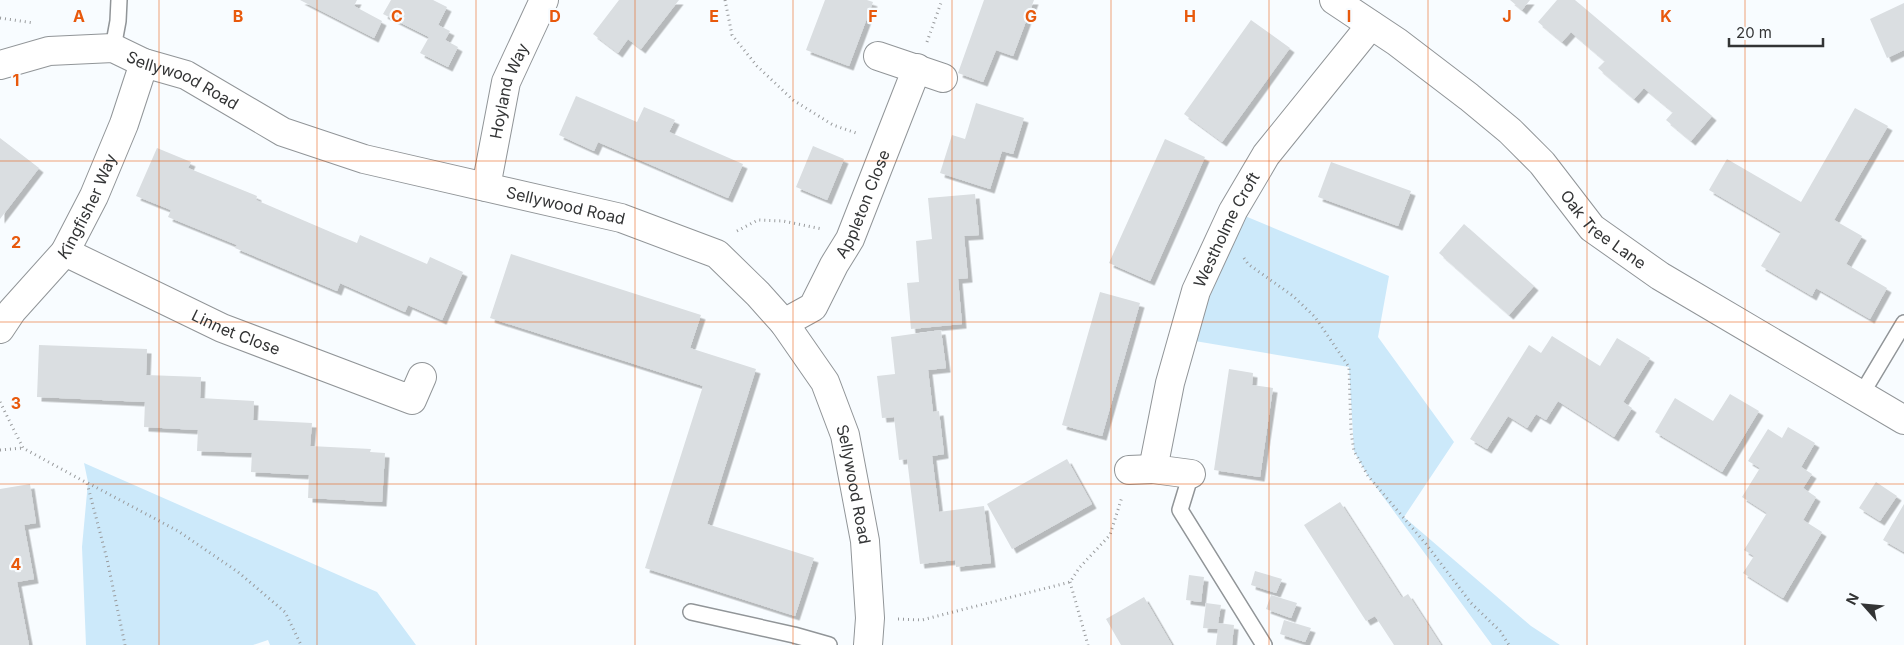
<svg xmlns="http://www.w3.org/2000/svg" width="1904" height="645" font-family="Inter,sans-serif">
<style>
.green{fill:#cce9fa}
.building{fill:#dadee1;filter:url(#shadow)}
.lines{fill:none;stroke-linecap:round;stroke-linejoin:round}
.service-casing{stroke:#919598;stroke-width:18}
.minor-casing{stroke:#919598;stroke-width:30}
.tertiary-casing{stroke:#919598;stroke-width:30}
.path{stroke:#999b9d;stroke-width:3;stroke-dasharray:1 4;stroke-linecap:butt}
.service{stroke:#fff;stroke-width:15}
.minor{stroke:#fff;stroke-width:28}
.tertiary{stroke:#fff;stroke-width:28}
.grid{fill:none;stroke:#e8590c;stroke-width:1;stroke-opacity:0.55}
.labels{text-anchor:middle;stroke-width:4.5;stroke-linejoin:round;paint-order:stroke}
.street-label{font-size:16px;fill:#333435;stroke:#f8fcff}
.grid-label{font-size:16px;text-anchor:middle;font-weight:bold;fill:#e8590c;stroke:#f8fcff;stroke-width:4.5;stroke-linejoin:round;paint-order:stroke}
</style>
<defs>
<filter id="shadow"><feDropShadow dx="4.5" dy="4.5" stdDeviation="0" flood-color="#0004"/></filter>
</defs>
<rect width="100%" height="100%" fill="#f8fcff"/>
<path class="green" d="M1233,211L1389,276L1378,337L1454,442L1404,517L1531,626L1560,645H1492L1368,476L1354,451L1349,367L1183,339Z
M84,463L377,592L416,645H270L268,640L253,645H86L82,547L88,482Z"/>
<path class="building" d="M300,0H357L354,6L382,21L374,38Z
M391,0H433L447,7L438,25L450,31L445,40L458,47L448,67L420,53L429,37L383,14Z
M619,0H679L641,49L628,39L618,53L593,34Z
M825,0H867L873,2L849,66L806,50Z
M984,0H1034L1013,56L996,50L983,82L958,73Z
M1510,0H1530L1522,10Z
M1557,0H1575L1712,116L1691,141L1666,120L1673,112L1644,88L1634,99L1598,68L1605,61L1571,32L1562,42L1538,22Z
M1904,3V50L1887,58L1870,19Z
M1251,20L1290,48L1222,142L1184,114Z
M576,96L637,122L644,107L675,120L669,132L743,164L728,198L598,142L594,151L559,135Z
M976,103L1024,118L1013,154L1002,151L990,189L940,173L952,135L965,139Z
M1855,108L1888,126L1834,220L1862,236L1846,264L1887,288L1870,319L1816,288L1812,296L1761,266L1781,232L1709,190L1727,159L1801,202Z
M0,138L39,168L0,219Z
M1165,139L1205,157L1150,281L1109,263Z
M813,146L844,159L827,200L796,187Z
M157,148L191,162L188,168L257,196L256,200L340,236L357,243L360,235L427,264L430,257L463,272L442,320L408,305L405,312L340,283L337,291L235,248L237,245L168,217L171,210L136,196Z
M1331,162L1411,191L1398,226L1318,197Z
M975,194L979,235L964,236L968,278L958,279L962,324L911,329L907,283L919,282L916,241L932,239L928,198Z
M1464,224L1534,286L1509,315L1439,253Z
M511,254L701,315L690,348L756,369L707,524L814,558L795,616L645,568L703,386L490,318Z
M1100,292L1140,303L1102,436L1062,425Z
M941,330L946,368L928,370L933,412L939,411L944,454L932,456L939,512L984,506L991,563L956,567L955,560L920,564L907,459L899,460L894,417L882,418L877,376L895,374L891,337Z
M1552,336L1600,366L1617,338L1650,358L1623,402L1632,408L1614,437L1558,401L1546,420L1536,414L1527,428L1508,416L1487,449L1470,439L1529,345L1541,353Z
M39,345L147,349L146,375L201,377L200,398L254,401L253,420L312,423L310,446L371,449L370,452L385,453L382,502L308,498L309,475L251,472L252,453L197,451L198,430L144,427L145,402L37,397Z
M1229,369L1253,373L1252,385L1273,388L1260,477L1214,470Z
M1730,394L1759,411L1722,472L1655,432L1675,398L1713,421Z
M1788,427L1815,443L1801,467L1812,474L1803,488L1816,497L1803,520L1822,532L1783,598L1743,573L1754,556L1744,550L1767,513L1742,497L1760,468L1748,461L1768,429L1782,438Z
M1067,459L1092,504L1012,549L987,504Z
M1876,482L1897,496L1880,521L1859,508Z
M30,484L36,523L24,525L34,579L17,582L29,645H0V489Z
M1340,502L1402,598L1408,594L1441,645H1394L1375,616L1366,621L1304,525Z
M1904,504V552L1883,540Z
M1255,571L1282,579L1276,593L1251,585Z
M1189,575L1204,577L1201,602L1186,600Z
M1271,595L1297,603L1291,618L1266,609Z
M1144,597L1172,645H1121L1106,619Z
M1206,603L1221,605L1218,623L1234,625L1232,645H1216L1218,629L1203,628Z
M1284,620L1311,628L1305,642L1280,634Z"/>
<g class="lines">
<g class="service-casing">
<path id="service" d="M113,48L118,21L119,0
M1861,395L1904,323
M1191,474L1180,510L1264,645
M691,612L794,635L829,645"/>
</g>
<g class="minor-casing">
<g id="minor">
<path d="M878,56L943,78"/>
<path id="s1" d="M0,65L49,51L113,48L144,63L186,75L283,132L364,159L621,218L717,254L758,294L784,323L825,382L845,435L865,541L870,618L868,645"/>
<path id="s2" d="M486,187L506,82L544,0"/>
<path id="s3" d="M65,252L222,328L412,400L422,377"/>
<path id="s4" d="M784,323L813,307L834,265L850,239L917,68"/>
<path id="s5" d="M0,329L12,311L65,252L94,196L124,124L144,63"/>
<path d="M1129,470L1153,469"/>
<path id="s6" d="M1191,474L1153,469L1170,383L1196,291L1233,211L1266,155L1371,25"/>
</g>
</g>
<g class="tertiary-casing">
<g id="tertiary">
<path id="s7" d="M1334,0L1397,42L1469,97L1510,131L1542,163L1592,228L1660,276L1904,420"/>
</g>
</g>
<path class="path" d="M725,0L732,35L757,66L793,100L833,125L859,134
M0,18L34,23
M927,42L942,0
M737,231L758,220L783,221L822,229
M1244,258L1248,264L1293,296L1315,317L1349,367L1351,432L1354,451L1368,476L1426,544L1471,603L1500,631L1509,645
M0,402L23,448L87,483L107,559L125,645
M0,450L23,448
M88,483L178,531L238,572L285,612L301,645
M1070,582L1088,645
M898,619L922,620L1070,582L1080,567L1110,535L1122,497"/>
<use href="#service" class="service"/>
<use href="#minor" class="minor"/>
<use href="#tertiary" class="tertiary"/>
</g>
<path class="grid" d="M159,0V645M317,0V645M476,0V645M635,0V645M793,0V645M952,0V645M1111,0V645M1269,0V645M1428,0V645M1587,0V645M1745,0V645M0,161H1904M0,322H1904M0,484H1904"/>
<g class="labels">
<g class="street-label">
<text dy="6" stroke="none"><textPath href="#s1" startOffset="192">Sellywood Road</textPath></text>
<text dy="6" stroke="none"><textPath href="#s2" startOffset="99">Hoyland Way</textPath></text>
<text dy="6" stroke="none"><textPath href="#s5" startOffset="152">Kingfisher Way</textPath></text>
<text dy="6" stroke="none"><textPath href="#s4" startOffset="148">Appleton Close</textPath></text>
<text dy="6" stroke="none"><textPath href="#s1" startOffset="598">Sellywood Road</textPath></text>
<text dy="6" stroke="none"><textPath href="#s7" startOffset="356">Oak Tree Lane</textPath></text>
<text dy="6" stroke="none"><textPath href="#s6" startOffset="290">Westholme Croft</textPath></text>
<text dy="6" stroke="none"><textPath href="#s3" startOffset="189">Linnet Close</textPath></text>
<text dy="6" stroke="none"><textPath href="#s1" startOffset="1032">Sellywood Road</textPath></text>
</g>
</g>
<g class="grid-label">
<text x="79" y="22">A</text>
<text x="238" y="22">B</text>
<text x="397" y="22">C</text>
<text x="555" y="22">D</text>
<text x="714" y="22">E</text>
<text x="873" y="22">F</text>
<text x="1031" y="22">G</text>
<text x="1190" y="22">H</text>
<text x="1349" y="22">I</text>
<text x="1507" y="22">J</text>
<text x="1666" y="22">K</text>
<text x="16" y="86">1</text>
<text x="16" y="248">2</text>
<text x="16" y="409">3</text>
<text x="16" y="570">4</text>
</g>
<g transform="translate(1864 605) rotate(297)" stroke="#f8fcff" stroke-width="4" paint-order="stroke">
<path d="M0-4L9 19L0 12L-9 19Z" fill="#333435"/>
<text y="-8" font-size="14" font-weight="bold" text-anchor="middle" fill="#333435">N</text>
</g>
<path d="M1729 38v8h94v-8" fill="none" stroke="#333435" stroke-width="2.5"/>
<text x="1736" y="38" font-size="15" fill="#333435" stroke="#f8fcff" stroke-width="4" paint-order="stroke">20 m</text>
</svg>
